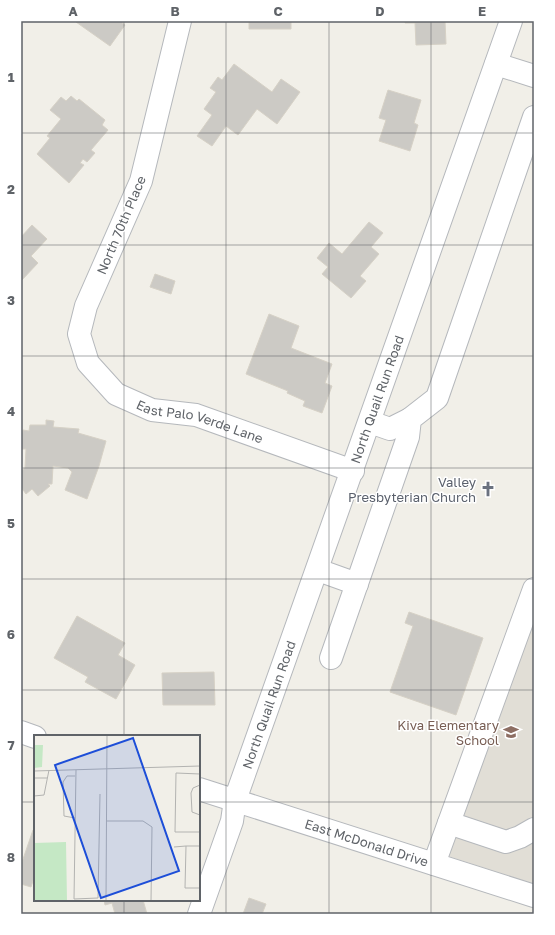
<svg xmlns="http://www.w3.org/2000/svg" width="555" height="935" font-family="'Golos Text',sans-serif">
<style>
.education{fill:#e1ded6}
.building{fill:#cccac5;stroke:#d6d1c6}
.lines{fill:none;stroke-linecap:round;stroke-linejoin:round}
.minor-casing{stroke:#b5b8bc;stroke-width:24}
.minor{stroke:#fff;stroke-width:22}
.grid{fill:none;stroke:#5f6368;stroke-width:1;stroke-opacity:0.55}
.labels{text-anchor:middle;stroke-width:3;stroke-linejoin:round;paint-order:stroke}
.street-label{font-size:13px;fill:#5f6368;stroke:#fff}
.worship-label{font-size:13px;fill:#5b616d;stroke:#fff;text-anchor:end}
.education-label{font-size:13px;fill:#785e54;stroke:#fff;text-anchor:end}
.inset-road{fill:none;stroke:#b3b3b1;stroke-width:1}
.view{fill:#1d4ed8;fill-opacity:0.15;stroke:#1d4ed8;stroke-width:2}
.inset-edge{fill:none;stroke:#5f6368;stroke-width:2}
.neatline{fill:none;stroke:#5f6368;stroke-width:1.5}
.grid-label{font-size:13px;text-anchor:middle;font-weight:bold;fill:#5f6368}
</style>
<rect width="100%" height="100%" fill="#f1efe8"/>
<path class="education" d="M534,609V884L442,854Z"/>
<path class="building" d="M77,21H123L122,23L125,25L110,46L76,22Z
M249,21H291V29H249Z
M405,21H445L446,44L416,45L415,23H405Z
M234,64L272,92L281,79L300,92L277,124L257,109L238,135L226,126L212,146L197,136L212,115L204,109L216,92L210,88L218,77L222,80Z
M388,90L421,100L414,123L418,125L410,151L379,141L386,120L379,118Z
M71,96L77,101L79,99L105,120L102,125L108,130L91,150L95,153L87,162L83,159L80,163L84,165L69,183L37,154L50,138L47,136L61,119L50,110L61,97L66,101Z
M369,222L383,233L371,247L379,254L360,276L366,281L351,298L322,274L328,267L317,258L329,243L342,254Z
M32,225L47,239L31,256L38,263L21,281V237Z
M155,274L175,281L171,294L150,287Z
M269,314L299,326L291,348L332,364L325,383L332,386L322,413L303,406L305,401L287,393L288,391L246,374Z
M46,420L54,421L53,427L79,429L78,433L106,441L99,466L87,499L65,490L72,472L68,468L53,466L52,484H48L50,486L38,496L32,489L26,494L21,487V471L25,468L26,449H21L23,430L29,431L30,425H46Z
M409,612L483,638L456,715L390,692L413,626L405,623Z
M77,616L125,643L118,655L135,665L116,699L85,682L88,677L54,658Z
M214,672L215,705H163L162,673Z
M33,830L35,831V875L31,887L21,884V865Z
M249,898L266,904L262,914H243Z
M104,900H143L147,914H115L112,903L105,905Z"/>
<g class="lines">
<g class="minor-casing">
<g id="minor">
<path id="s1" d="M180,21L141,181L86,306L79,334L88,363L116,394L152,410L196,415L353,471"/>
<path d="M496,64L534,76"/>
<path d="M370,422L390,429L410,419"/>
<path d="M318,570L357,584"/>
<path d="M331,658L408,437L410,419L437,398L534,117"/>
<path d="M21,732L35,737"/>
<path id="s2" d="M199,789L534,896"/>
<path d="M449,823L506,842L520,837L534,829"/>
<path d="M434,864L534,589"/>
<path id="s3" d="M199,914L232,821L235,800L511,21"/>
</g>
</g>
<use href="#minor" class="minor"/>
</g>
<path class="grid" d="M124,21V736M226,21V914M329,21V914M431,21V914M21,133H534M21,245H534M21,356H534M21,468H534M21,579H534M21,690H534M21,802H35M199,802H534M124,900V914"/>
<defs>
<g id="church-bare" transform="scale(1.2)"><path d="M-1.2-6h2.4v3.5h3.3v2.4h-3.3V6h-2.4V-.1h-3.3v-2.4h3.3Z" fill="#6b7280" stroke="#fff" stroke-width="2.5" paint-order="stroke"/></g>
<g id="school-bare" transform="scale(1.2)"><path d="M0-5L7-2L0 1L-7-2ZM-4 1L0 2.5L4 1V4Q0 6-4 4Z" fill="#8d6e63" stroke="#fff" stroke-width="2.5" paint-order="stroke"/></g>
</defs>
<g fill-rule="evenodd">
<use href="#church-bare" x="488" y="489"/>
<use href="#school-bare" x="511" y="732"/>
</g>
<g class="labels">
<g class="street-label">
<text transform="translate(121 225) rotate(-67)" y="5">North 70th Place</text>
<text dy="5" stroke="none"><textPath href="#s3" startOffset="545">North Quail Run Road</textPath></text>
<text dy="5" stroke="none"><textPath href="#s1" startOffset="491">East Palo Verde Lane</textPath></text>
<text dy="5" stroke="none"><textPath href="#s3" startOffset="221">North Quail Run Road</textPath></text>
<text dy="5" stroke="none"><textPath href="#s2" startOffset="176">East McDonald Drive</textPath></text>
</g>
<g class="worship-label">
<text x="476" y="487">Valley<tspan x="476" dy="15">Presbyterian Church</tspan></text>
</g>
<g class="education-label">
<text x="499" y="730">Kiva Elementary<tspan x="499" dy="15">School</tspan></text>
</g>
</g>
<g transform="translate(34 735)">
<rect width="166" height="166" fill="#f1efe8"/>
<path d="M0,10H9L8,32L0,33ZM32,107L33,166H0V108Z" fill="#c5e8c5"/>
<path class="inset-road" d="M42,35L40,164L64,163L66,59M0,36L166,31M166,39L142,38L141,97H166M0,43H13M166,50L159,53L157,58L158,77L166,80M0,61L10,60L15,35M41,83L30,81L29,47L33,41H41M72,86H109L118,92L117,166M166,111H152L151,153H166M140,112L152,111M72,166L73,0"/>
<path class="view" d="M99,3L145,136L67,163L21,30Z"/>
<rect width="166" height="166" class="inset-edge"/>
</g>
<rect width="555" height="935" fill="none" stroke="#ffffff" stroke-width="44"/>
<rect x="22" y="22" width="511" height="891" class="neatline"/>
<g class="grid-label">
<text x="73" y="16">A</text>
<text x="175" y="16">B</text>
<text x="278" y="16">C</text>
<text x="380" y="16">D</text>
<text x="482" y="16">E</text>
<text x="11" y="82">1</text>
<text x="11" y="194">2</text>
<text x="11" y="305">3</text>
<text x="11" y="416">4</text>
<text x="11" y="528">5</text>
<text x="11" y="639">6</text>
<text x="11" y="750">7</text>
<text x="11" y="862">8</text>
</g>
</svg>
